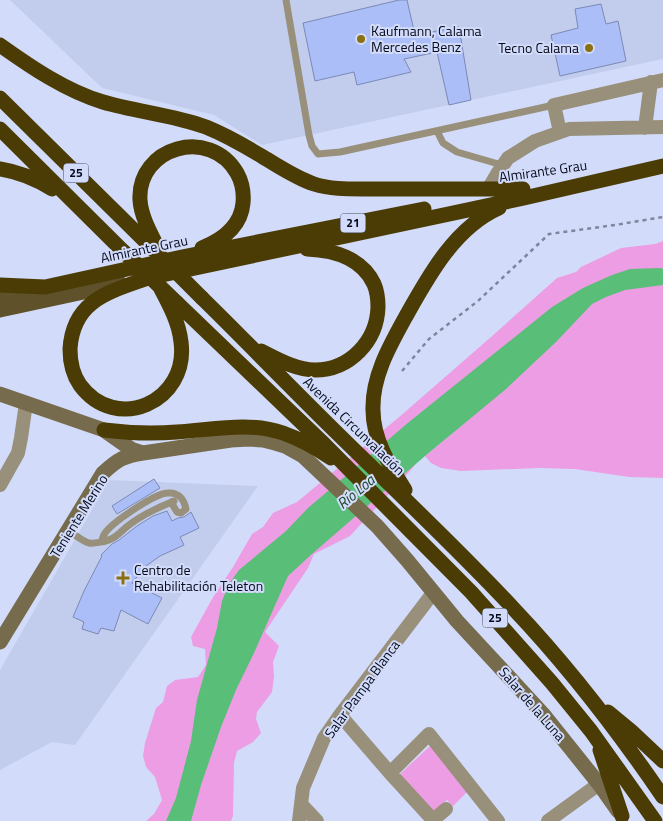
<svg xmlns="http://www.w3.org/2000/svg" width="663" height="821" font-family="'Titillium Web',sans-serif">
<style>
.built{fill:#c2cdee}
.green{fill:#ed9de3}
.water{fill:#59be77}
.building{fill:#acbef7;stroke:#7b89b6}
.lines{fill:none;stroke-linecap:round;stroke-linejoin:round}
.path{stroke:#7e869e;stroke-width:2.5;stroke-dasharray:4 4;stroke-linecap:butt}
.lane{stroke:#98907b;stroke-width:7}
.street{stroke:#98907b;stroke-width:14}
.secondary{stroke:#766b4c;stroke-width:15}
.primary{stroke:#5f5129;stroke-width:15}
.highway{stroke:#4b3b04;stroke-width:15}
.highway-bridge{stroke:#4b3b04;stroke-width:15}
.poi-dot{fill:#8b7012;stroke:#d2dcfa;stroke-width:2}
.labels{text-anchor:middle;stroke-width:4;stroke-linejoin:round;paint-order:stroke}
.shield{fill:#d2dcfa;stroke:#43495d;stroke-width:1}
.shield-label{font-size:12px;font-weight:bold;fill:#060a1a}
.poi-label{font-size:14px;fill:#060a1a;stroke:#d2dcfa;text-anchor:start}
.street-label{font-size:14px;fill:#060a1a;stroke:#d2dcfa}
.water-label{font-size:15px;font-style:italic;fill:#1b4327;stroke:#d2dcfa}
</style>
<rect width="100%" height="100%" fill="#d2dcfa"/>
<path class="built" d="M10,0H663V59L309,135L262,145L214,115L102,88Z
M109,480L258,486L75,745L52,742L0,770V670Z"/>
<path class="green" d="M663,241V478L629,477L575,469L539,468L461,471L441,468L431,463L425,456L454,432L434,442L410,471L350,536L314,554L308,568L265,632L279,646L273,662L274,676L272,692L257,712L256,719L261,733L253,742L237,751L234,763L233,816L231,821H146L154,814L162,800L155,777L146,767L143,756L145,743L156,708L163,702L167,686L175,680L198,677L206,665L205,649L193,646L191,637L212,599L233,567L252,534L263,527L273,513L297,502L398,418L491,337L557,278L576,272L581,267L621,248L655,244Z
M430,746L468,791L453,806L447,800L433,812L400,774Z"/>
<path class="water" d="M661,268L663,269V285L625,290L606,297L592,304L556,342L506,389L425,456L312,554L288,576L254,653L236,690L221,727L201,785L191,821H166L176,798L191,741L197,700L217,628L222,601L229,584L239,570L286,531L308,508L409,422L552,307L583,288L612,275L630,269Z"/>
<path class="building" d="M399,0H407L415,35L459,27L471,100L449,105L437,52L404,59L411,72L357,85L354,72L315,81L303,23Z
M601,4L606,24L618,21L626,61L560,76L551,35L578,28L575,9Z
M154,479L160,488L117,514L112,506Z
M167,511L172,521L178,518L184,517L191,512L199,528L180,537L184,545L160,556L146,566L132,583L162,598L148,624L121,610L114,631L101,628L98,634L82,629L84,622L73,617L84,591L102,556L101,555L112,544L119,540L137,526L153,516Z"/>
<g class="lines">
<path class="path" d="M402,371L429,339L478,301L549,234L615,225L663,217"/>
<path class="lane" d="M286,0L309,135L312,146L318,154L340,152L554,105
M437,131L443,143L457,152L502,165
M69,531C75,535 82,541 89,543C94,544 107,541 111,539C118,536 123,529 129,525C142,515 159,507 174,501
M102,540C103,537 103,536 105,533C113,522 155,493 168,493C178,492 184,499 186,509L181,513L177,512L171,502"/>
<path class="street" d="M645,128L651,82
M560,132L554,105L663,80
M488,189L497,174L508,158L535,141L569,129L663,127
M0,485L18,453L21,438L26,403
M340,715L390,773L433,820L446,809
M390,773L429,734L498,821
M301,804L317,821
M299,821L303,788L324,738L340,715L433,593
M548,821L599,784"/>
<path class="secondary" d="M0,394L104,430L131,449L143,453
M0,642L103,473C118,459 124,456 143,453L231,440L249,439L263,440L275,443L285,446L303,456L377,526L407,560L457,621L543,714L599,784L618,811"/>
<path class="primary" d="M0,296L34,289
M0,310L121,284"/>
<path class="highway" d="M0,45C31,67 66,91 103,102C137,112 173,115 206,127C226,135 245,146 263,157C280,167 296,178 314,184C330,189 346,189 363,189H523
M0,98L151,247
M0,129L124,252
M0,169C19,172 36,179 52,189
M157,246C150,232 141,216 140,200C137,147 210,126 237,173C242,182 244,192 243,203C241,226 222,240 202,248
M0,285L45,287L182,257L424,209
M161,289C170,306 179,323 181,342C189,402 116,434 80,385C73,375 70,361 70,349C73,300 109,292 148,278L524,198L663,166
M202,298C247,342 291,388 336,432C395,490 456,547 513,608C568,666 618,731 663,797
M177,303L325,445L471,592L552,683L591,731L655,821
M261,351C277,359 296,370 315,370C350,370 377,341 378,307C378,299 377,291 374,284C362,258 333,250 307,249
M104,430C128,433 152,434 177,432C212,430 248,421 283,433C300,439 316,448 331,458
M405,490C390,466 373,440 373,410C372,377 389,347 405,318C428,277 454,228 499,208
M608,712L631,731L663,761
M600,750L622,816"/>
<path class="highway-bridge" d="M151,247L202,298
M124,252L177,303"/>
</g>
<g class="poi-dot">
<circle cx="361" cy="39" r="5"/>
<circle cx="589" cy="48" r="5"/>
<path d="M120.5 570.5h5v5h5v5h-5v5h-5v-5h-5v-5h5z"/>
</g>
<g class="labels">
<g class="shield">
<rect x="63.5" y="163.5" width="25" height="19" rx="4"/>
<rect x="340.5" y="213.5" width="25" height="19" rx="4"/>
<rect x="482.5" y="608.5" width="25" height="19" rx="4"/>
</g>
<g class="shield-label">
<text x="76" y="177">25</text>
<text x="353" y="227">21</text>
<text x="495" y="622">25</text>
</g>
<g class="poi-label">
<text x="371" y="36">Kaufmann, Calama<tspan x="371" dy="16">Mercedes Benz</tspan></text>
<text x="579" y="53" text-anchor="end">Tecno Calama</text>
<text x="134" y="575">Centro de<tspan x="134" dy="16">Rehabilitación Teleton</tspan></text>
</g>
<g class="street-label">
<text transform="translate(543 171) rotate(-8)" y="5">Almirante Grau</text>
<text transform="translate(144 249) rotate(-12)" y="5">Almirante Grau</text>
<text transform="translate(354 426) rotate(44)" y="5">Avenida Circunvalación</text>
<text transform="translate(79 516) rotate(-58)" y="5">Teniente Merino</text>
<text transform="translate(362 689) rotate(-54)" y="5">Salar Pampa Blanca</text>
<text transform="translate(532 704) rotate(49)" y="5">Salar de la Luna</text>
</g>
<g class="water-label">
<text transform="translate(356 492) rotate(-40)" y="5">Río Loa</text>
</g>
</g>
</svg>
